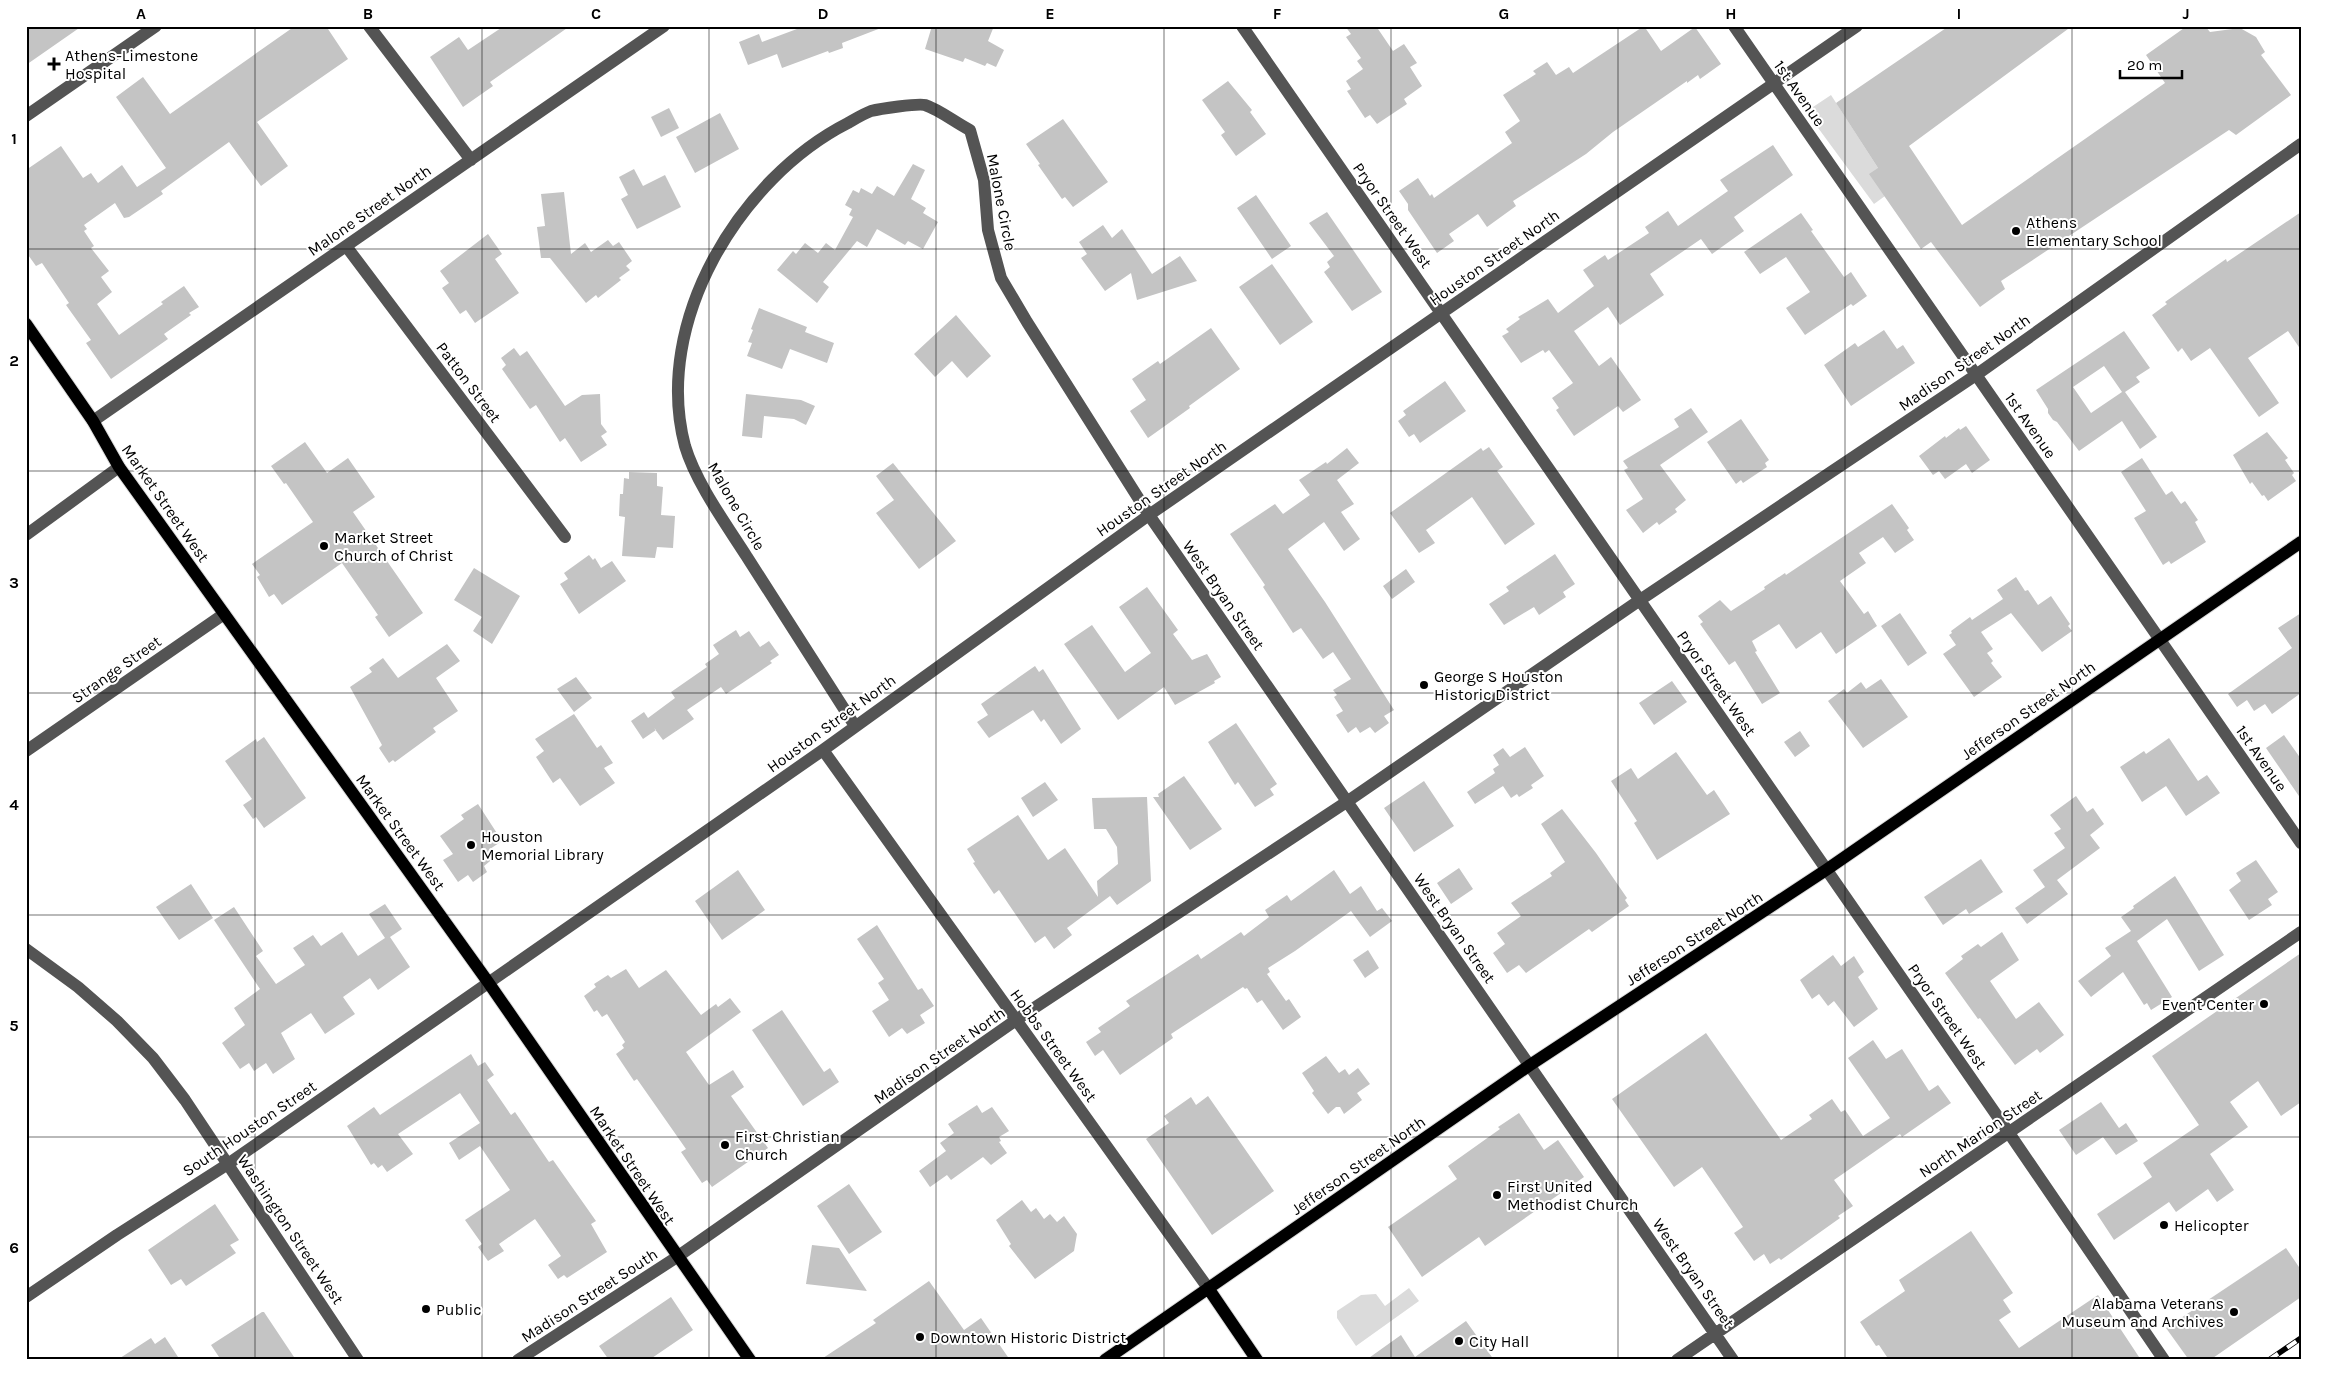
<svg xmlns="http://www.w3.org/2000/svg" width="2327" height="1386" font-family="Karla,sans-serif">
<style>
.green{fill:#dbdbdb}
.building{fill:#c4c4c4;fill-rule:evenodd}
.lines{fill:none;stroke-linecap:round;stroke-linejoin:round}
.major-casing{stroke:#dbdbdb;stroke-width:14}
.minor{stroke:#545454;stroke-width:12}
.major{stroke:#000;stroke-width:12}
.rail-casing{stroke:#000;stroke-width:5.5}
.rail{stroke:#fff;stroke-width:4;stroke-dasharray:11;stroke-linecap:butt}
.grid{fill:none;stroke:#000;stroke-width:1;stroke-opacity:0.55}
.poi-dot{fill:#000;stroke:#fff;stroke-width:2}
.labels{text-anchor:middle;stroke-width:4;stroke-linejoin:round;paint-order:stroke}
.poi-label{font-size:16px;fill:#000;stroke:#fff;text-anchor:start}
.street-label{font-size:16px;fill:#000;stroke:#fff}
.neatline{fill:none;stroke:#000;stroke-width:2}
.grid-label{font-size:16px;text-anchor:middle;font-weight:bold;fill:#000}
</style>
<rect width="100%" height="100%" fill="#fff"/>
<path class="green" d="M1831,95L1878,168L1885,196L1874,204L1813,121V107Z
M1409,1288L1419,1301L1356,1346L1337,1318V1311L1361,1295L1376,1294L1385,1306Z"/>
<path class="building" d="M26,26H82L26,65Z
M295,26H326L348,59L257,122L288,166L261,186L229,142L161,191L163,194L129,217L124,218L115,203L84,225L87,229L84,231L94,246L91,248L109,271L101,277L112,292L97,304L119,335L163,304L161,302L184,286L199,307L189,313L191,315L164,334L168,339L111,379L86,343L91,340L66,305L69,303L42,263L36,266L26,252V170L61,146L83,178L91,173L98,183L122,165L137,187L166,168L116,97L143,77L170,114Z
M504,26H570L490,82L493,86L463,107L430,57L459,37L468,50Z
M805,26H880L881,28L842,43L843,48L829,53L828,51L782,68L777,54L748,65L739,42L759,34L762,42Z
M932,26H994L988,41L1004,50L996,67L987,63L985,66L965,58L963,62L925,49Z
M1345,26H1376L1393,51L1404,44L1417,63L1410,67L1422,86L1404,99L1407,104L1377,124L1370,115L1365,118L1347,91L1351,89L1346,81L1363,69L1357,61L1361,58L1346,37L1351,34Z
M1644,26L1661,51L1695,27L1721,64L1700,79L1698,75L1687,83V81L1613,132L1586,154L1513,201L1516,206L1487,227L1478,214L1449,234L1454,241L1437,253L1408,210V204L1399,191L1418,178L1430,196L1432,194L1434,198L1512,143L1505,132L1520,121L1503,95L1536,74L1533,71L1547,62L1556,75L1569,67L1573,73Z
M1949,26H2072L1909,146L1962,225L2165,83L2146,55L2187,26H2205L2210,32L2240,28L2256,37L2265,52L2261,55L2291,95L2236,135L2229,130L2001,281L2005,289L1980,307L1931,242L1921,249L1869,174L1878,168L1836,103Z
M1228,81L1252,110L1250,112L1266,134L1236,156L1221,135L1225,132L1202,100Z
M669,108L679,128L661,137L651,117Z
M720,113L739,149L695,173L676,137Z
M1063,119L1108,182L1073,207L1065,197L1062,199L1038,165L1040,164L1026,144Z
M1773,145L1793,175L1734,217L1744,231L1712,254L1701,239L1650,274L1664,295L1620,325L1608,307L1574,331L1599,366L1611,357L1641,400L1623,412L1618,406L1574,436L1556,410L1559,408L1552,398L1573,383L1549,350L1545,353L1543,350L1521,363L1502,336L1509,332L1506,329L1520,319L1518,317L1548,299L1558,313L1594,286L1583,270L1605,255L1608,260L1649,233L1645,227L1668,211L1678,226L1728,191L1720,180Z
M913,164L925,170L911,199L926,208L923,213L938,222L923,249L908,241L905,245L877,229L867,247L857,241L823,282L829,287L817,303L777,270L793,251L796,254L805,243L818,253L826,243L835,250L853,217L849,215L852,209L845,205L853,190L859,193L861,188L872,194L877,186L894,196Z
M634,169L643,186L665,175L681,207L637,229L621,199L628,195L619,177Z
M564,192L571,254L585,243L591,252L608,240L613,246L619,242L632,261L626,266L630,270L619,278L621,280L598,298L596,295L586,303L550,258H541L537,227L545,226L541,194Z
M1256,195L1291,246L1272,259L1237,208Z
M1327,212L1382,292L1352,311L1324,272L1330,267L1327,262L1334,256L1309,223Z
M2301,212V350L2288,331L2248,358L2279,403L2259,417L2210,348L2191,361L2182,348L2178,352L2152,315L2167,304L2165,302L2203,275L2226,259L2227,262Z
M1801,213L1813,230L1811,231L1844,277L1851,272L1867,296L1853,306L1851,304L1805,335L1786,308L1810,292L1786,257L1760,274L1744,252Z
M1103,225L1112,238L1122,229L1152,274L1180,256L1197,281L1137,300L1131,273L1105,291L1081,258L1087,254L1079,242Z
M488,234L502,254L495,259L519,293L475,323L466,310L460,314L442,288L449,283L440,271Z
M1272,264L1313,322L1280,345L1239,287Z
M759,308L807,327L805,332L834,343L827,363L790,349L782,369L747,356L752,343L748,342L753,330L751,329Z
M956,315L991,356L967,378L952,361L935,377L914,354Z
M1211,328L1240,369L1189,406L1190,408L1148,438L1130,411L1146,400L1132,379L1158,361L1160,364Z
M1884,330L1897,349L1903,345L1915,363L1851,406L1824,365L1855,343L1858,347Z
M2124,331L2150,368L2136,377L2140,382L2125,392L2157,437L2140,449L2122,421L2079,451L2057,422L2053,420L2048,413V409L2036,390ZM2104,366L2122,392L2091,413L2073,387Z
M514,348L520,356L527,351L565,406L582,395L600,394L601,424L607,432L601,436L607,445L581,462L565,438L560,442L536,405L530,409L502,369L506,365L501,358Z
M1445,381L1466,411L1420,443L1414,434L1409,437L1398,421L1406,415L1403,411Z
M746,394L801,400L815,406L806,425L794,419L764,416L762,438L742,436Z
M1691,408L1708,432L1660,465L1686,500L1675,509L1677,512L1659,525L1657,522L1643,533L1626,510L1643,499L1624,470L1628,468L1623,461L1679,427L1674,419Z
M1741,419L1769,460L1765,463L1767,467L1743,483L1741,480L1736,484L1707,442Z
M1966,426L1990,460L1972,473L1966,464L1945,479L1939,471L1933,475L1919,456L1945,436L1946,438L1959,428L1960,430Z
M2267,432L2288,458L2285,460L2294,473L2292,475L2296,481L2268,501L2264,495L2262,496L2252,482L2250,484L2233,455Z
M305,442L327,473L348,458L375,497L353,512L423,613L389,637L375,617L378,615L342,563L282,605L274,594L269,597L257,577L260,575L252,564L313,522L286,483L284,484L271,466Z
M1489,447L1503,467L1497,471L1535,524L1505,545L1472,497L1426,530L1435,543L1419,553L1390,513L1481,448L1483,451Z
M1347,448L1359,463L1337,480L1354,504L1341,512L1360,539L1344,551L1324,522L1288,549L1325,602L1394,710L1384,716L1389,723L1375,733L1370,727L1360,733L1356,727L1348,733L1336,715L1343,711L1334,697L1337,695L1333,690L1351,679L1333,652L1323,659L1301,628L1293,633L1263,587L1265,585L1230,534L1275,504L1283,514L1310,495L1299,480L1326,462L1327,464Z
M2142,458L2166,495L2172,491L2181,504L2185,501L2198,520L2195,522L2206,542L2171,564L2169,561L2163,565L2134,518L2146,511L2121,472Z
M893,463L956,541L919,569L876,513L894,500L876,476Z
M629,472L657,473V486L663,487L661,515L675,516L673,548L657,547L655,558L622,556L625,517L619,516L620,494H623L624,478L629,479Z
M1892,504L1909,528L1907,530L1914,540L1895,553L1883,537L1859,553L1866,563L1840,581L1864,614L1868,611L1877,626L1836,654L1821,632L1796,649L1779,624L1752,641L1757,651L1755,652L1780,693L1762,704L1735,661L1729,665L1700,624L1703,622L1698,616L1720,600L1731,611L1765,589L1764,587L1785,573L1786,575Z
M1555,554L1575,584L1563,592L1566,597L1539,615L1534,607L1504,625L1489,604L1509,591L1506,587Z
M589,555L593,560L595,558L601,568L612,561L626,581L579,614L560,584L568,579L564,573Z
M474,568L520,596L492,644L473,631L482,617L454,600Z
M1406,569L1415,582L1392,599L1383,586Z
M2016,577L2025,591L2028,590L2038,605L2051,596L2070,624L2068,626L2072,631L2042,652L2011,613L1981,632L1993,649L1987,653L1993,661L1991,663L2002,677L1974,697L1943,654L1956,645L1949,635L1952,633L1951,631L1970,617L1972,620L2003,599L1997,590Z
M1147,587L1178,630L1173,634L1192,660L1207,654L1221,677L1214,681L1215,683L1175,705L1164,687L1118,720L1064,644L1092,625L1125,672L1151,653L1119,607Z
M1900,613L1927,653L1908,666L1881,626Z
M2301,613V693L2272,714L2265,704L2254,711L2247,700L2237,707L2228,694L2292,648L2278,628Z
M736,630L740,637L749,631L760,647L769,641L779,655L770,661L772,663L726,694L721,687L687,710L694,719L663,740L654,728L656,730L643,739L631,721L644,712L648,718L675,698L671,692L707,667L705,664L719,654L713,645Z
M447,644L460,661L436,678L458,711L433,728L436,732L395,762L393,760L389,763L379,748L382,745L350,687L372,672L369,668L383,658L398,678Z
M1035,666L1039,672L1043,669L1081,729L1061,744L1044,719L1041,722L1033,710L989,738L977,722L988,715L981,704Z
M576,677L592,698L574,712L557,689Z
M1881,679L1908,717L1863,748L1828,701L1844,689L1847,693L1861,682L1866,689Z
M1672,681L1687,702L1654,725L1639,703Z
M574,714L597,748L601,745L613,763L604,768L615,783L580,806L560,778L553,783L536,757L544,751L535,739Z
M1236,723L1277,784L1270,789L1274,795L1255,807L1238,782L1235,785L1208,742Z
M1800,731L1810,746L1795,757L1784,742Z
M2284,735L2301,759V799L2266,748Z
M264,737L306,798L264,828L256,817L253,819L243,805L252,799L225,761L256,739L257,742Z
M2169,738L2198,781L2207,775L2220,793L2186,816L2166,786L2142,802L2120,767L2144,751L2146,754Z
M1525,747L1544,776L1531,785L1533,788L1519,797L1517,794L1511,798L1503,786L1475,804L1467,792L1495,773L1493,769L1499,765L1493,755L1503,748L1510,757Z
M1676,752L1707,795L1714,790L1730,814L1657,860L1634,823L1637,821L1611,781L1631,768L1638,779Z
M1184,776L1222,829L1190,850L1153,797H1159L1158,794Z
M1424,781L1454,826L1414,852L1384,808Z
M1045,782L1058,800L1033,817L1021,798Z
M2076,796L2087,812L2093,808L2104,824L2090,835L2100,848L2057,880L2068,894L2027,924L2015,908L2045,887L2033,870L2065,848L2054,833L2061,829L2050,815Z
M1147,797L1151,881L1117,905L1110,896L1067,928L1072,935L1054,949L1045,936L1035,943L999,890L994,894L973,863L975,862L967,849L1018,815L1048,860L1065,848L1098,897L1097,881L1118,864L1117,847L1106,829H1094L1092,798Z
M478,804L502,841L490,849L495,857L484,866L487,872L473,882L468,875L458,882L443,860L453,854L440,836L464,819L461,815Z
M1562,809L1596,853L1627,898L1625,900L1629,906L1592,932L1589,929L1526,973L1519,965L1507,973L1493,953L1505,944L1497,933L1521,916L1511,903L1552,876L1550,873L1565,862L1541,824Z
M1981,859L2003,892L1969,914L1966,909L1943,925L1924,897Z
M2256,860L2278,892L2268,899L2272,905L2249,920L2229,890L2241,881L2236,873Z
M1459,868L1473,889L1451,904L1437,883Z
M738,870L765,910L722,940L695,901Z
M1334,870L1350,894L1361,886L1377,911L1382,908L1392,921L1370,937L1351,911L1295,951L1268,968L1270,972L1267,974L1286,1001L1289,999L1301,1017L1283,1030L1262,1000L1257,1003L1247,988L1245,989L1243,987L1171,1034L1173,1038L1120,1075L1103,1050L1095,1056L1086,1042L1101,1032L1098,1028L1130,1006L1126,1001L1198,954L1201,959L1241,932L1244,936L1269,917L1265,910L1287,895L1291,901Z
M2175,876L2224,955L2199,971L2167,919L2137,941L2172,997L2151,1010L2147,1003L2144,1005L2123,972L2091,997L2078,981L2111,956L2105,948L2131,931L2121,917L2134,908L2133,906Z
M191,884L213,918L179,940L156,907Z
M385,904L402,929L390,937L410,967L378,990L370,978L343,997L355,1014L325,1034L311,1013L281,1033L295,1059L273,1074L266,1063L254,1071L249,1063L240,1069L222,1043L245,1025L234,1008L260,989L214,920L234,907L263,951L256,956L276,984L305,965L293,948L313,935L321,946L342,932L358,956L385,938L369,914Z
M877,925L918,990L922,988L934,1006L920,1015L925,1023L907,1034L902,1028L889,1037L872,1011L889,1000L878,983L884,979L857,939Z
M2002,932L2019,960L1990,981L2016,1019L2039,1002L2064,1035L2040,1053L2037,1049L2015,1065L1980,1018L1978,1019L1945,973L1963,959L1961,956L1978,944L1981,947Z
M1368,950L1379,968L1365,978L1353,960Z
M2301,953V1102L2281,1116L2258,1081L2230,1102L2248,1127L2210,1154L2234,1190L2217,1202L2208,1189L2176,1212L2169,1202L2114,1240L2097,1214L2152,1177L2143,1163L2199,1125L2152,1056Z
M1833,955L1841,966L1854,956L1864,972L1858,977L1878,1009L1854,1027L1834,1001L1828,1006L1819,994L1812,999L1800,980Z
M626,969L639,988L666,970L701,1015L716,1004L718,1007L730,998L741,1012L686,1052L709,1085L733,1070L744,1087L731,1096L768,1148L712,1187L707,1180L702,1183L681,1152L686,1149L637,1079L634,1081L616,1054L624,1048L622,1045L625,1042L607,1014L602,1017L597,1010L594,1012L584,996L596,987L594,984L608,975L611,978Z
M782,1010L824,1072L830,1068L839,1082L803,1106L752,1030Z
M1706,1033L1781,1140L1812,1119L1809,1115L1832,1099L1841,1112L1845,1110L1863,1136L1890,1118L1848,1058L1873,1040L1886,1059L1902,1049L1929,1091L1938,1085L1951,1103L1902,1137L1900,1134L1834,1180L1853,1206L1838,1216L1840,1218L1781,1260L1779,1258L1770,1264L1764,1254L1754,1261L1734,1233L1743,1227L1702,1167L1674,1187L1612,1099Z
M471,1054L478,1066L485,1062L494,1075L487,1080L511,1115L515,1112L549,1162L553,1160L596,1221L591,1224L607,1252L567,1278L564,1275L558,1279L548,1265L561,1256L535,1219L499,1244L504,1251L488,1261L478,1247L482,1244L465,1220L510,1190L480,1146L459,1160L449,1143L480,1123L460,1093L398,1134L413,1154L387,1172L382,1165L378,1168L374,1163L371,1165L347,1126L374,1107L380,1115Z
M1326,1056L1339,1073L1345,1069L1349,1075L1358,1068L1370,1084L1357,1093L1362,1100L1344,1114L1340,1107H1336L1328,1114L1312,1093L1314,1091L1302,1073Z
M1208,1096L1274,1191L1212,1235L1146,1139L1169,1123L1164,1116L1191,1097L1196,1105Z
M2101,1102L2119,1128L2126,1123L2138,1141L2116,1155L2103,1137L2076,1155L2059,1130Z
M977,1105L982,1113L992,1107L1009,1131L999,1137L1001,1141L999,1142L1007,1153L991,1165L983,1157L951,1180L947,1175L930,1187L919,1171L946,1151L940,1143L954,1133L948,1124Z
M1519,1113L1544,1150L1558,1140L1584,1177L1485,1246L1479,1237L1422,1277L1388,1227L1457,1179L1448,1166L1500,1129L1498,1127Z
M849,1184L882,1232L849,1254L817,1206Z
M1022,1200L1031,1212L1036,1208L1044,1219L1050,1214L1057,1222L1064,1216L1077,1234L1074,1251L1035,1279L1009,1246L1011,1244L996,1220Z
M215,1204L239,1240L230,1245L236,1253L186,1286L181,1279L171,1285L148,1250Z
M1971,1231L2013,1293L2003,1300L2011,1312L1999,1320L2019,1348L2098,1295L2141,1360H1889L1879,1345L1876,1346L1860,1322L1905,1291L1899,1280Z
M812,1245L839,1248L867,1291L806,1284Z
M2286,1248L2301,1270V1297L2210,1360H2189L2166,1328Z
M929,1281L964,1330L981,1318L1010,1360H820L876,1323L873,1320Z
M671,1297L693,1330L649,1360H609L599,1346Z
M262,1312H264L296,1360H221L211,1345Z
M1466,1321L1494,1360H1366L1401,1335L1415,1357Z
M165,1337L180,1360H117L151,1338L155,1344Z"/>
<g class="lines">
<g class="major-casing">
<path id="major" d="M26,324L93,421L119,467L488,982L750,1360
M1208,1288L1257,1360
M1105,1360L1530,1065L1826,870L2301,542"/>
</g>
<path class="minor" d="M369,26L471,160
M1242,26L2009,1133L2164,1360
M1734,26L2301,843
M26,116L156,26
M346,246L565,537
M93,421L664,26
M26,535L119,467
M855,726C819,669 783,613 747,557C726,524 696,483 685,446C652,322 740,178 848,123C855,119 863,114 871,111C879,109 918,103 925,105C940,110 956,123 970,130L984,180L988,230L1001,278L1027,322L1149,515L1733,1360
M823,750L1208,1288
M26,751L224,614
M26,949L78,987L117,1021L153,1058L185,1100L358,1360
M26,1297L117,1235L228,1164L823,750L1149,515L1857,26
M518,1360L677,1257L1016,1020L1348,801L1640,600L1976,375L2301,144
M1677,1360L2301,932"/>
<use href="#major" class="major"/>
<g class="rail-casing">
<path id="rail" d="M2269,1360L2301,1338"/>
</g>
<use href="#rail" class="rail"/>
</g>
<path class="grid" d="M255,26V1360M482,26V1360M709,26V1360M936,26V1360M1164,26V1360M1391,26V1360M1618,26V1360M1845,26V1360M2072,26V1360M26,249H2301M26,471H2301M26,693H2301M26,915H2301M26,1137H2301"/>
<g class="poi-dot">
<path d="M51.5 56.5h5v5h5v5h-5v5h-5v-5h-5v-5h5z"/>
<circle cx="2016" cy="231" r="5"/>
<circle cx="324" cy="546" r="5"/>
<circle cx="1424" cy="685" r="5"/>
<circle cx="471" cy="845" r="5"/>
<circle cx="2264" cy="1004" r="5"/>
<circle cx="725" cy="1145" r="5"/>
<circle cx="1497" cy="1195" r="5"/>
<circle cx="2164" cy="1225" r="5"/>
<circle cx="426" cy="1309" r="5"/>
<circle cx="2234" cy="1312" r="5"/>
<circle cx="920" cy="1337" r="5"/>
<circle cx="1459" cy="1341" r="5"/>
</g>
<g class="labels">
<g class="poi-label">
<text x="65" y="61">Athens-Limestone<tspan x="65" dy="18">Hospital</tspan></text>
<text x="2026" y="228">Athens<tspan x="2026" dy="18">Elementary School</tspan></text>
<text x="334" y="543">Market Street<tspan x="334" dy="18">Church of Christ</tspan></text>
<text x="1434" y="682">George S Houston<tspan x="1434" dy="18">Historic District</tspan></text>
<text x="481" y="842">Houston<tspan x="481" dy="18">Memorial Library</tspan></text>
<text x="2254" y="1010" text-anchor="end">Event Center</text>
<text x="735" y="1142">First Christian<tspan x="735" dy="18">Church</tspan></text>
<text x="1507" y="1192">First United<tspan x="1507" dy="18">Methodist Church</tspan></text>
<text x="2174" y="1231">Helicopter</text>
<text x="2224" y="1309" text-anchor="end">Alabama Veterans<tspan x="2224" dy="18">Museum and Archives</tspan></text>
<text x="436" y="1315">Public</text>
<text x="930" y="1343">Downtown Historic District</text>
<text x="1469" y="1347">City Hall</text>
</g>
<g class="street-label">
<text transform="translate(1800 93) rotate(55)" y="6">1st Avenue</text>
<text transform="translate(1002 202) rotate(79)" y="6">Malone Circle</text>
<text transform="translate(369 210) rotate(-35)" y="6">Malone Street North</text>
<text transform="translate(1393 215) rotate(55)" y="6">Pryor Street West</text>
<text transform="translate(1494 257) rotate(-35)" y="6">Houston Street North</text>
<text transform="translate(1964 362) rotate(-35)" y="6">Madison Street North</text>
<text transform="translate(469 382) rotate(53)" y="6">Patton Street</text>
<text transform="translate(2031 425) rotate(55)" y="6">1st Avenue</text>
<text transform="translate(1161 488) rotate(-35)" y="6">Houston Street North</text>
<text transform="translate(166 503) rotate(55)" y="6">Market Street West</text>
<text transform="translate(737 506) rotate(60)" y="6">Malone Circle</text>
<text transform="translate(1224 595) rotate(55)" y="6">West Bryan Street</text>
<text transform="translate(116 669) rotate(-35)" y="6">Strange Street</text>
<text transform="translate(1717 683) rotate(55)" y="6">Pryor Street West</text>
<text transform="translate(2028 710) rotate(-35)" y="6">Jefferson Street North</text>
<text transform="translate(831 723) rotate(-36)" y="6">Houston Street North</text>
<text transform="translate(2262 758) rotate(55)" y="6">1st Avenue</text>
<text transform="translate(401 832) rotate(54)" y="6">Market Street West</text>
<text transform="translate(1455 928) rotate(55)" y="6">West Bryan Street</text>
<text transform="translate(1694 938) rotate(-33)" y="6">Jefferson Street North</text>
<text transform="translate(1948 1016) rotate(55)" y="6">Pryor Street West</text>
<text transform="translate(1054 1045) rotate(54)" y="6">Hobbs Street West</text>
<text transform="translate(939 1055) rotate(-35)" y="6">Madison Street North</text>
<text transform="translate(249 1128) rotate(-34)" y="6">South Houston Street</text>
<text transform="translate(1980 1133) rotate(-34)" y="6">North Marion Street</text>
<text transform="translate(633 1165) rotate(56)" y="6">Market Street West</text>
<text transform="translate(1358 1165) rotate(-35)" y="6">Jefferson Street North</text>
<text transform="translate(291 1229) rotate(56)" y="6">Washington Street West</text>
<text transform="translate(1694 1273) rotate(55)" y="6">West Bryan Street</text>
<text transform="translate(589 1295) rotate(-33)" y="6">Madison Street South</text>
</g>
</g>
<rect width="2327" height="1386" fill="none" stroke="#ffffff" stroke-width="55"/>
<path d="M2120 70v8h62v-8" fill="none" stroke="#000000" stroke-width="2.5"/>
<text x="2127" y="70" font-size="15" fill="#000000" stroke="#ffffff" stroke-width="4" paint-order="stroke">20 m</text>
<rect x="28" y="28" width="2272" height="1330" class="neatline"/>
<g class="grid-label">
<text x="141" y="19">A</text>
<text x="368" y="19">B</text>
<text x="596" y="19">C</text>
<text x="823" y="19">D</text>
<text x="1050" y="19">E</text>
<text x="1277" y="19">F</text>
<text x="1504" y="19">G</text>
<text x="1731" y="19">H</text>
<text x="1959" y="19">I</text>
<text x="2186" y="19">J</text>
<text x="14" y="144">1</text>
<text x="14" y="366">2</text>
<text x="14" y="588">3</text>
<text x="14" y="810">4</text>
<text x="14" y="1031">5</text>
<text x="14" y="1253">6</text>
</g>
</svg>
